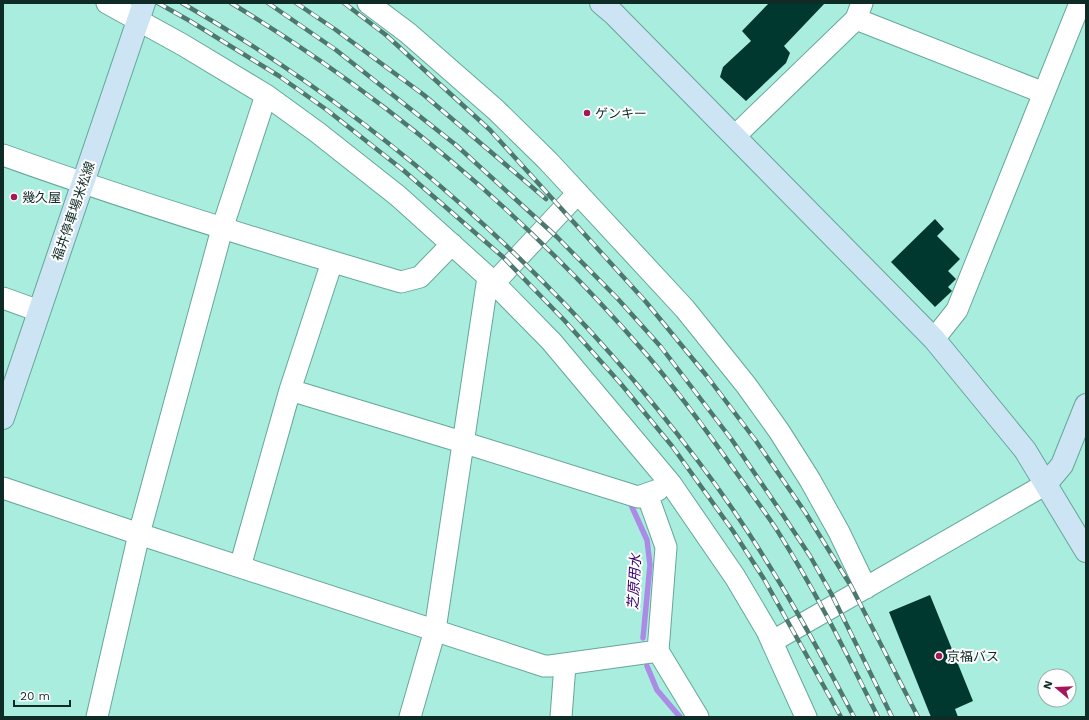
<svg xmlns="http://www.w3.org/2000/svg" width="1089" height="720" font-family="'Work Sans','Noto Sans JP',sans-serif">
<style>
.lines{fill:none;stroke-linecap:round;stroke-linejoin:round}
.stream{stroke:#ab8be6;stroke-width:5.5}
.building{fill:#00382f}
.street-casing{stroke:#65a799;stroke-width:23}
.secondary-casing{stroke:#65a799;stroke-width:24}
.street{stroke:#fff;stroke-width:21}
.secondary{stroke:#cce4f4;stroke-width:22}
.rail-casing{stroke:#4c786f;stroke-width:4.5}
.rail{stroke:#fefefe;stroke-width:3;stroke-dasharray:9;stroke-linecap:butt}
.poi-dot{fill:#a5175b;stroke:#fefefe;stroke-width:1.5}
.labels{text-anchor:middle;stroke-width:4;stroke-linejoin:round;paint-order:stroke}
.poi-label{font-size:13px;fill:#0f2b26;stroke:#fefefe;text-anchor:start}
.street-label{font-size:13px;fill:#0f2b26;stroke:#fefefe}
.water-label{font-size:14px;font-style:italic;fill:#3d0072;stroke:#fefefe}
</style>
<rect width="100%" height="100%" fill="#a9edde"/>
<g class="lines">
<path class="stream" d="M632,507L647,540L650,565L643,638
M647,666L657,690L680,717"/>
</g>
<path class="building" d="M769,3H825L784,46L790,53L786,63L746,101L720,77L723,67L751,41L742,31Z
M935,219L944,229L937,236L960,259L948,271L956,279L948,287L952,291L935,307L891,262Z
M930,595L973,701L955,709L958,717H931L889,612Z"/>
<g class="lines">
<g class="street-casing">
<path id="street" d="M107,3L183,45L266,95L317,132L398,196L488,277L551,341L671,484L735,577L767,631L806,717
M368,3L408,33L496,110L548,161L685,309L746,385L779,431L810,480L839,532L866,588
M856,19L1044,93
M735,136L856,19L862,3
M3,155C134,202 268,243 401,282L420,277L452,244
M494,283L578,193
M3,298L39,311
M934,339L957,310L1080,3
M290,390L462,442L638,497L658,490
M3,488L139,534L544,666H550L658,651L666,547L647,494
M240,567L290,390L332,262
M773,641L1046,484
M658,651L698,717
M97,717L139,534L222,229L266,95
M410,717L435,630L488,277
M561,717L565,665"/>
</g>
<g class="secondary-casing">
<path id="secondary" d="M601,3L614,14L934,339L1025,450L1086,551
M3,418L144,3
M1046,484L1062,465L1086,405"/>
</g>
<use href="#street" class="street"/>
<use href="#secondary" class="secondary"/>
<g class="rail-casing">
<path id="rail" d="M158,3L190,21L279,76L327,110L403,170L503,257L564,320L621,384L672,446L733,531L764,579L841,717
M182,3C382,118 560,277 698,461C759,541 808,629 854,717
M231,3C386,97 527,216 646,354C679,392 709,434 738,475C750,492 763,509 775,527C814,588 846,652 878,717
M268,3L336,50L456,145L557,237L618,299L661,347L732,440L783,515L810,556L832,595L892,717
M296,3L336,30L424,95L546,199
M344,3L386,35L490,130L646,302L706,375L756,441L805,512L851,586L918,717"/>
</g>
<use href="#rail" class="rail"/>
</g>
<g class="poi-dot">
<circle cx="587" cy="113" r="4"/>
<circle cx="14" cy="197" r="4"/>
<circle cx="939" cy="656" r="4"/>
</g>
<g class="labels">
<g class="poi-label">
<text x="595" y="118">ゲンキー</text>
<text x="22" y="202">幾久屋</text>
<text x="947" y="661">京福バス</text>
</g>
<g class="street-label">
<text transform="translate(73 211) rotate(-71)" y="5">福井停車場米松線</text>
</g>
<g class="water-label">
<text transform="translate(634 582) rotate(-87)" y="5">芝原用水</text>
</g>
</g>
<rect width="1089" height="720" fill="none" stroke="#0f2b26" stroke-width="8"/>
<g transform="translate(1057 688) rotate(289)"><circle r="19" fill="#fefefe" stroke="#9eaaa8"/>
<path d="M0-3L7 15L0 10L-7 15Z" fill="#a5175b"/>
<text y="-6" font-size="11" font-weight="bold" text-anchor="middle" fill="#0f2b26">N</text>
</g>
<path d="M14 700v6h56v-6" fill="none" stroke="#0f2b26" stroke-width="2"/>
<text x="20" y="700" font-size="12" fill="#0f2b26" stroke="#fefefe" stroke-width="3" paint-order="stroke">20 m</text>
</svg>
